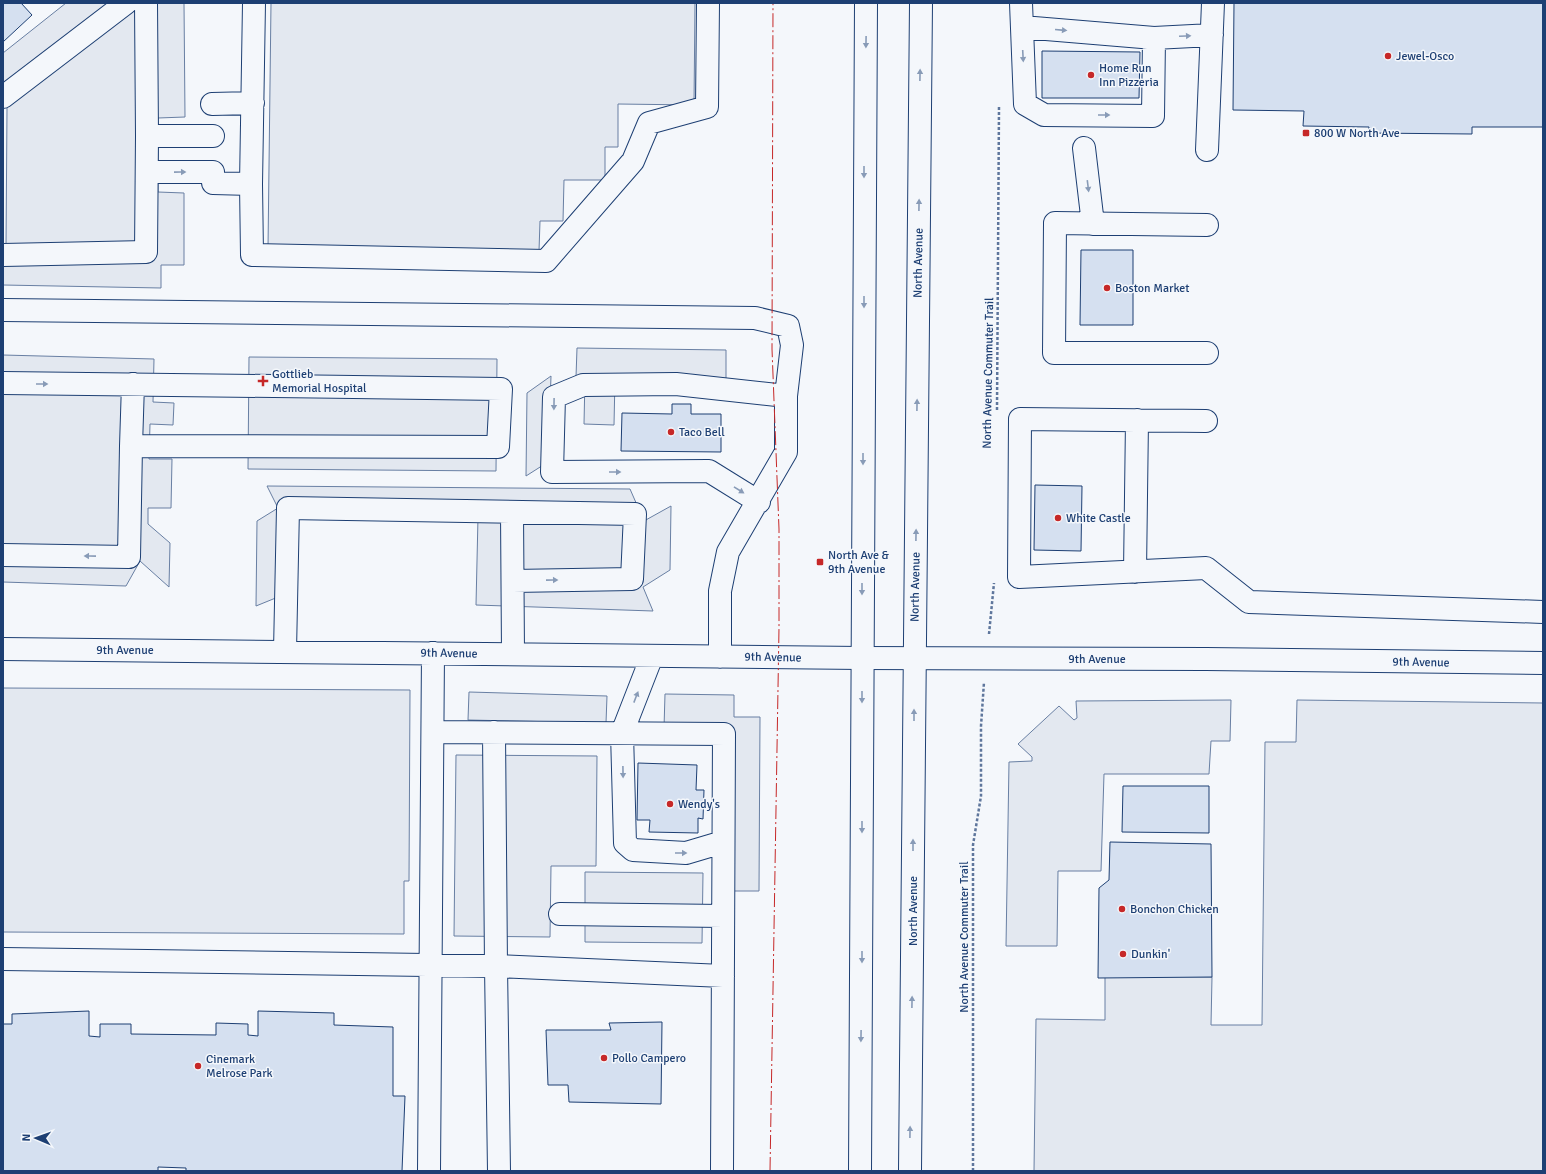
<svg xmlns="http://www.w3.org/2000/svg" width="1546" height="1174" font-family="Signika,sans-serif">
<style>
.parking{fill:#e3e8f0;stroke:#687fa3}
.building{fill:#d5e0f0;stroke:#1d3f73}
.lines{fill:none;stroke-linecap:round;stroke-linejoin:round}
.minor-casing{stroke:#1d3f73;stroke-width:24}
.major-casing{stroke:#1d3f73;stroke-width:24}
.path{stroke:#5e769c;stroke-width:2.5;stroke-dasharray:3 2;stroke-linecap:butt}
.minor{stroke:#f4f7fb;stroke-width:22}
.major{stroke:#f4f7fb;stroke-width:22}
.power{stroke:#c62828;stroke-width:1;stroke-dasharray:14 3 2 3;stroke-linecap:butt}
.oneway{fill:#889bb7}
.poi-dot{fill:#c62828;stroke:#f4f7fb;stroke-width:1.5}
.labels{text-anchor:middle;stroke-width:3;stroke-linejoin:round;paint-order:stroke}
.poi-label{font-size:12px;fill:#1d3f73;stroke:#f4f7fb;text-anchor:start}
.street-label{font-size:12px;fill:#1d3f73;stroke:#f4f7fb}
</style>
<rect width="100%" height="100%" fill="#f4f7fb"/>
<path class="parking" d="M66,3H184L185,117L158,118V192L184,193V265H161V288L3,285V248H6L7,108L3,104V53Z
M271,3H695L694,105L618,104V147H605V180H564L563,221H540L539,251L268,248Z
M577,348L726,350V379L615,378L614,425L584,424L585,377H576Z
M3,355L154,359L153,402L174,403L173,425L150,424L149,459H172L171,508H148V524L170,543L169,587L140,561L126,586L3,582Z
M249,357L497,359L496,471L248,469Z
M551,376L548,462L526,476L527,393Z
M267,486L630,489L644,521L671,506L670,570L643,587L653,611L476,605L478,517L285,513L283,595L256,606L257,521L278,508Z
M3,688L410,690L409,881H404V934L3,932Z
M469,692L607,696L606,723L468,720Z
M665,694L734,695V717H760L759,891H729V729L664,728Z
M1231,700L1230,741H1211L1209,774H1104L1101,871H1058L1057,946H1006L1009,762L1032,761V757L1018,744L1059,706L1074,720L1077,718L1076,701Z
M1297,700L1543,703V1171H1034L1036,1019L1105,1020V976L1212,977L1211,1025H1262L1265,742H1296Z
M456,755L597,756L596,866H551L550,937L454,936Z
M585,872L703,873L702,943L585,942Z"/>
<path class="building" d="M3,3H21L32,15L3,42Z
M1234,3H1543V127H1472V134L1368,133L1369,127L1303,126L1304,111L1233,110Z
M1042,51L1140,52L1139,98H1042Z
M1081,250H1133V325H1080Z
M672,404H691V414H721V452L621,451L622,413L672,414Z
M1035,485L1082,486L1081,551L1034,550Z
M638,763L697,765L696,790H704L703,819L698,818V833L649,832L650,820H637Z
M1123,786H1209V833L1122,832Z
M1110,842L1211,844L1212,977L1098,978L1099,888L1109,880Z
M89,1011V1036L100,1037V1024H131V1034L216,1035V1023L248,1024V1035L258,1036V1011L334,1013V1025L393,1027V1096H405L402,1171H186V1168L158,1167V1171H3V1024H12V1014Z
M662,1022L661,1104L569,1102L568,1085H548L546,1030H611L609,1023Z"/>
<g class="lines">
<g class="minor-casing">
<path id="minor" d="M1021,3L1025,104L1044,115L1153,116L1154,38L1212,35
M1022,27L1154,38
M3,97L126,3
M212,104L253,103
M147,136H213
M1084,148L1093,224
M1207,150L1213,3
M147,172H213
M213,183L251,184L252,255L546,261L633,161L649,123L707,107L708,3
M251,184L254,3
M3,255L146,252L147,136L146,3
M3,310L755,318L788,326L792,345L786,396V452L728,552L720,591V657
M1207,353H1054L1055,223L1207,225
M3,383C169,384 335,387 501,389L498,447L131,446L133,384
M1206,421L1020,419L1019,577L1206,568L1249,602L1543,612
M759,502L709,471L552,472L554,397L583,385L676,384L786,396
M512,512L513,654
M3,555L129,557L131,446
M1135,572L1137,420
M3,649L862,658L1206,659L1543,663
M285,651L288,508L635,514L632,579L513,581
M652,656L622,733L625,843L633,850L686,853L723,842
M433,732L724,734L722,1171
M494,732L496,966L723,976
M560,914L723,916
M3,959L496,966L499,1171
M429,1171L433,653"/>
</g>
<g class="major-casing">
<path id="major" d="M860,1171L866,3
M910,1171L921,3"/>
</g>
<path class="path" d="M997,410L999,107
M989,634L994,583
M973,1171V845L981,796V726L984,682"/>
<use href="#minor" class="minor"/>
<use href="#major" class="major"/>
<path class="power" d="M770,1171L779,628V529L772,349L773,3"/>
</g>
<defs><path id="oneway-solid" d="M-6-.8H1V-3.2L6.5 0L1 3.2V.8H-6Z"/></defs>
<g class="oneway">
<use href="#oneway-solid" transform="translate(1061 30) rotate(5)"/>
<use href="#oneway-solid" transform="translate(1185 36) rotate(-3)"/>
<use href="#oneway-solid" transform="translate(866 42) rotate(91)"/>
<use href="#oneway-solid" transform="translate(1023 56) rotate(87)"/>
<use href="#oneway-solid" transform="translate(920 75) rotate(-89)"/>
<use href="#oneway-solid" transform="translate(1104 115)"/>
<use href="#oneway-solid" transform="translate(180 172) rotate(-1)"/>
<use href="#oneway-solid" transform="translate(864 172) rotate(90)"/>
<use href="#oneway-solid" transform="translate(1088 186) rotate(83)"/>
<use href="#oneway-solid" transform="translate(919 205) rotate(-89)"/>
<use href="#oneway-solid" transform="translate(864 302) rotate(90)"/>
<use href="#oneway-solid" transform="translate(42 384)"/>
<use href="#oneway-solid" transform="translate(554 404) rotate(91)"/>
<use href="#oneway-solid" transform="translate(917 405) rotate(-89)"/>
<use href="#oneway-solid" transform="translate(863 459) rotate(90)"/>
<use href="#oneway-solid" transform="translate(615 472)"/>
<use href="#oneway-solid" transform="translate(739 490) rotate(32)"/>
<use href="#oneway-solid" transform="translate(916 535) rotate(-89)"/>
<use href="#oneway-solid" transform="translate(90 556) rotate(-179)"/>
<use href="#oneway-solid" transform="translate(552 580) rotate(-1)"/>
<use href="#oneway-solid" transform="translate(862 589) rotate(90)"/>
<use href="#oneway-solid" transform="translate(636 697) rotate(-69)"/>
<use href="#oneway-solid" transform="translate(862 697) rotate(90)"/>
<use href="#oneway-solid" transform="translate(914 715) rotate(-90)"/>
<use href="#oneway-solid" transform="translate(623 772) rotate(89)"/>
<use href="#oneway-solid" transform="translate(862 827) rotate(90)"/>
<use href="#oneway-solid" transform="translate(913 845) rotate(-90)"/>
<use href="#oneway-solid" transform="translate(681 853)"/>
<use href="#oneway-solid" transform="translate(862 957) rotate(90)"/>
<use href="#oneway-solid" transform="translate(912 1002) rotate(-89)"/>
<use href="#oneway-solid" transform="translate(861 1036) rotate(91)"/>
<use href="#oneway-solid" transform="translate(910 1132) rotate(-89)"/>
</g>
<g class="poi-dot">
<circle cx="1388" cy="56" r="4"/>
<circle cx="1091" cy="75" r="4"/>
<rect x="1302" y="129" width="8" height="8" rx="2"/>
<circle cx="1107" cy="288" r="4"/>
<path d="M261 375h4v4h4v4h-4v4h-4v-4h-4v-4h4z"/>
<circle cx="671" cy="432" r="4"/>
<circle cx="1058" cy="518" r="4"/>
<rect x="816" y="558" width="8" height="8" rx="2"/>
<circle cx="670" cy="804" r="4"/>
<circle cx="1122" cy="909" r="4"/>
<circle cx="1123" cy="954" r="4"/>
<circle cx="604" cy="1058" r="4"/>
<circle cx="198" cy="1066" r="4"/>
</g>
<g class="labels">
<g class="poi-label">
<text x="1396" y="60">Jewel-Osco</text>
<text x="1099" y="72">Home Run<tspan x="1099" dy="14">Inn Pizzeria</tspan></text>
<text x="1314" y="137">800 W North Ave</text>
<text x="1115" y="292">Boston Market</text>
<text x="272" y="378">Gottlieb<tspan x="272" dy="14">Memorial Hospital</tspan></text>
<text x="679" y="436">Taco Bell</text>
<text x="1066" y="522">White Castle</text>
<text x="828" y="559">North Ave &amp;<tspan x="828" dy="14">9th Avenue</tspan></text>
<text x="678" y="808">Wendy's</text>
<text x="1130" y="913">Bonchon Chicken</text>
<text x="1131" y="958">Dunkin'</text>
<text x="612" y="1062">Pollo Campero</text>
<text x="206" y="1063">Cinemark<tspan x="206" dy="14">Melrose Park</tspan></text>
</g>
<g class="street-label">
<text transform="translate(918 263) rotate(-89)" y="4">North Avenue</text>
<text transform="translate(988 373) rotate(-89)" y="4">North Avenue Commuter Trail</text>
<text transform="translate(915 587) rotate(-89)" y="4">North Avenue</text>
<text x="125" y="654">9th Avenue</text>
<text transform="translate(449 653) rotate(1)" y="4">9th Avenue</text>
<text transform="translate(773 657) rotate(1)" y="4">9th Avenue</text>
<text x="1097" y="663">9th Avenue</text>
<text transform="translate(1421 662) rotate(1)" y="4">9th Avenue</text>
<text transform="translate(913 911) rotate(-90)" y="4">North Avenue</text>
<text transform="translate(964 937) rotate(-90)" y="4">North Avenue Commuter Trail</text>
</g>
</g>
<rect width="1546" height="1174" fill="none" stroke="#1d3f73" stroke-width="8"/>
<g transform="translate(36 1138) rotate(272)" stroke="#f4f7fb" stroke-width="3" paint-order="stroke">
<path d="M0-3L7 15L0 10L-7 15Z" fill="#1d3f73"/>
<text y="-6" font-size="11" font-weight="bold" text-anchor="middle" fill="#1d3f73">N</text>
</g>
</svg>
